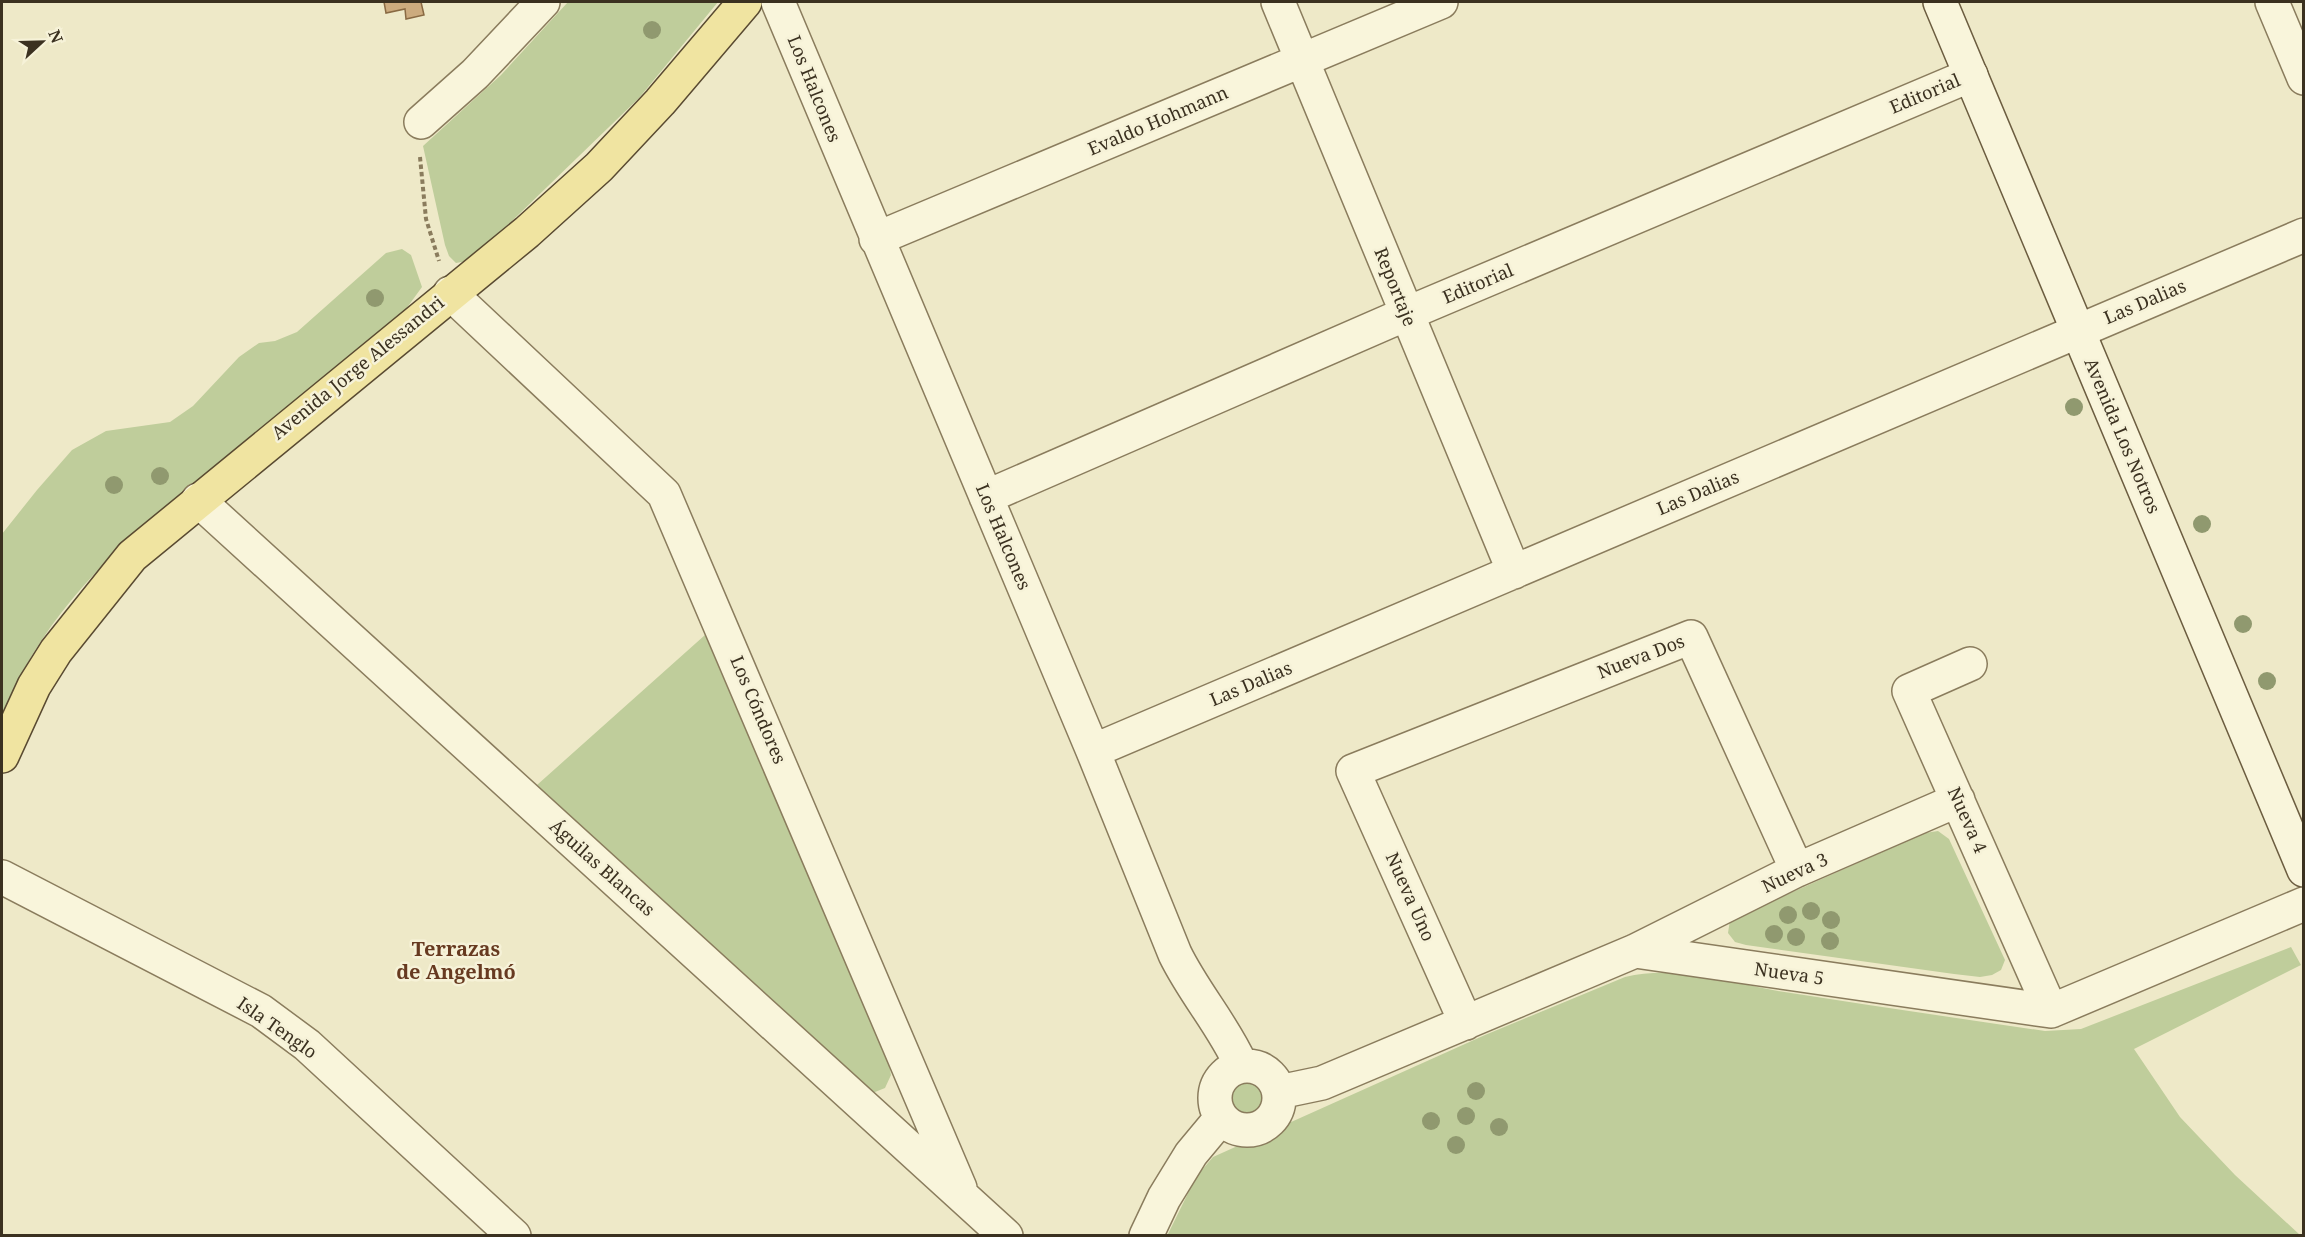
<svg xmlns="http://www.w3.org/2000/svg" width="2305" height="1237" font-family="'Noto Serif',serif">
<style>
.green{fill:#bfcd9b}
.building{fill:#ccab7e;stroke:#896a43;stroke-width:1.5}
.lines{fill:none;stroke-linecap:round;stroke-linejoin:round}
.street-casing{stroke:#8a7c5d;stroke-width:36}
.secondary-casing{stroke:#6c5d40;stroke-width:36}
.primary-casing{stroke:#594a31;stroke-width:36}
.path{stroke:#8a7c5d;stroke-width:4;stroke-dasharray:4.5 3;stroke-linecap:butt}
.street{stroke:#f9f5db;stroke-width:33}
.secondary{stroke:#f9f5db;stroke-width:33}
.primary{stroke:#f0e4a1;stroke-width:33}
.tree{fill:#90996f}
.labels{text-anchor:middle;stroke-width:5;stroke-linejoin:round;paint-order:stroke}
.street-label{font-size:18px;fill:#3b3120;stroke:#f6f2d8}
.neighbourhood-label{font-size:20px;font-weight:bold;fill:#673a20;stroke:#f6f2d8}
</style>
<rect width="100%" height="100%" fill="#eee9c8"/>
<path class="green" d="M568,2H718L639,98L481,251L467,261L456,263L449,256L445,245L423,146L501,75Z
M402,249L411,255L422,287L406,309C348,357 290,404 233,452C136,531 50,597 2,716V534L37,490L72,450L106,431L170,422L193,406L239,357L259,343L275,341L297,332L386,253Z
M705,635L888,1059L891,1075L885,1088L870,1094L537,785Z
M1938,831L1949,839L2005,960L2001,970L1992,975L1980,977L1954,974L1746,945L1735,942L1728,933L1730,920L1925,833Z
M2291,947L2301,965L2134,1049L2180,1117L2235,1175L2300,1235L1167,1236L1196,1177L1213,1157L1485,1035L1625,977C1676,965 1728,982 1778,991C1867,1005 1956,1018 2045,1031L2081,1029Z
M1227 1097a20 20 0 1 1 40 0a20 20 0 1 1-40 0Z"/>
<path class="building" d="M384,2H421L424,15L406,19L405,9L386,13Z"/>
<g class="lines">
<g class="street-casing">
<path id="street" d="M778,2L1093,751L1175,954C1194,993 1223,1025 1241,1065
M1278,2L1514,572
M2272,2L2304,78
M421,122L475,74L543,2
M876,239L1441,2
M450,293L664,494L960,1188
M986,497L1406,314L1971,75
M198,500L1006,1236
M1970,664L1909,691L2051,1011
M1093,751L2304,235
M2,877L261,1011L307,1045L514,1236
M1635,951L2051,1011L2304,904
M1466,1023L1353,771L1691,637L1797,870
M1215 1098a32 32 0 1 1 64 0a32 32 0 1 1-64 0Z
M1279,1092L1322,1083L1635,951L1797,870L1958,800
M1146,1236L1164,1198L1191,1154L1221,1118"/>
</g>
<g class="secondary-casing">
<path id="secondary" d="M1940,2L2304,870"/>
</g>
<g class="primary-casing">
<path id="primary" d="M2,756L34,686L56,651L132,556L527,232L599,167L660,102L745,2"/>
</g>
<path class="path" d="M420,157L426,219L439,261"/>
<use href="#street" class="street"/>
<use href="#secondary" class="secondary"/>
<use href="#primary" class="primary"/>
</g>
<g class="tree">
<circle cx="652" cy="30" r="9"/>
<circle cx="375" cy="298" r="9"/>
<circle cx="2074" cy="407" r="9"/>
<circle cx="160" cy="476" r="9"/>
<circle cx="114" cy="485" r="9"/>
<circle cx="2202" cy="524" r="9"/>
<circle cx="2243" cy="624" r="9"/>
<circle cx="2267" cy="681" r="9"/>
<circle cx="1811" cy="911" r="9"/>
<circle cx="1788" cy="915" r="9"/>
<circle cx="1831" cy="920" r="9"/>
<circle cx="1774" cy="934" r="9"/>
<circle cx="1796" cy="937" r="9"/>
<circle cx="1830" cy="941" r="9"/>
<circle cx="1476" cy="1091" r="9"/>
<circle cx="1466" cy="1116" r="9"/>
<circle cx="1431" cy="1121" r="9"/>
<circle cx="1499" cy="1127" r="9"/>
<circle cx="1456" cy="1145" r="9"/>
</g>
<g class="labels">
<g class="street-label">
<text transform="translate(814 89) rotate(68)" y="6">Los Halcones</text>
<text transform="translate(1925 94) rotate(-23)" y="6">Editorial</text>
<text transform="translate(1158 121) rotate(-23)" y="6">Evaldo Hohmann</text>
<text transform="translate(1478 284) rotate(-23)" y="6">Editorial</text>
<text transform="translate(1395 287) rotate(68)" y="6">Reportaje</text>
<text transform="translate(2145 302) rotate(-23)" y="6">Las Dalias</text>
<text transform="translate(358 368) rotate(-39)" y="6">Avenida Jorge Alessandri</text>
<text transform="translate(2122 436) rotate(67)" y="6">Avenida Los Notros</text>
<text transform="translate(1698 493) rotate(-23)" y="6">Las Dalias</text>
<text transform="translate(1003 537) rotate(67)" y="6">Los Halcones</text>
<text transform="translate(1641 657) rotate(-21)" y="6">Nueva Dos</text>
<text transform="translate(1251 684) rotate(-23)" y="6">Las Dalias</text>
<text transform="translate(758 710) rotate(67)" y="6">Los Cóndores</text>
<text transform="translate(1967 820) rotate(66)" y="6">Nueva 4</text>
<text transform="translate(602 868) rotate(42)" y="6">Águilas Blancas</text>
<text transform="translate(1795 873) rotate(-25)" y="6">Nueva 3</text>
<text transform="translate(1410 897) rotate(66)" y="6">Nueva Uno</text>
<text transform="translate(1789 974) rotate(8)" y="6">Nueva 5</text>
<text transform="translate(277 1028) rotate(35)" y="6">Isla Tenglo</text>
</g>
<g class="neighbourhood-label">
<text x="456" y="956">Terrazas<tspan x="456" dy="23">de Angelmó</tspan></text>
</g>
</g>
<rect width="2305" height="1237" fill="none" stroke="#3b3120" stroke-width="6"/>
<g transform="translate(42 42) rotate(68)" stroke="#f6f2d8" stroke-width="4.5" paint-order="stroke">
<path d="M0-4.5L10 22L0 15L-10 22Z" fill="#3b3120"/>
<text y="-9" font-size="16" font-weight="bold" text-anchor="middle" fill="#3b3120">N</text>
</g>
</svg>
